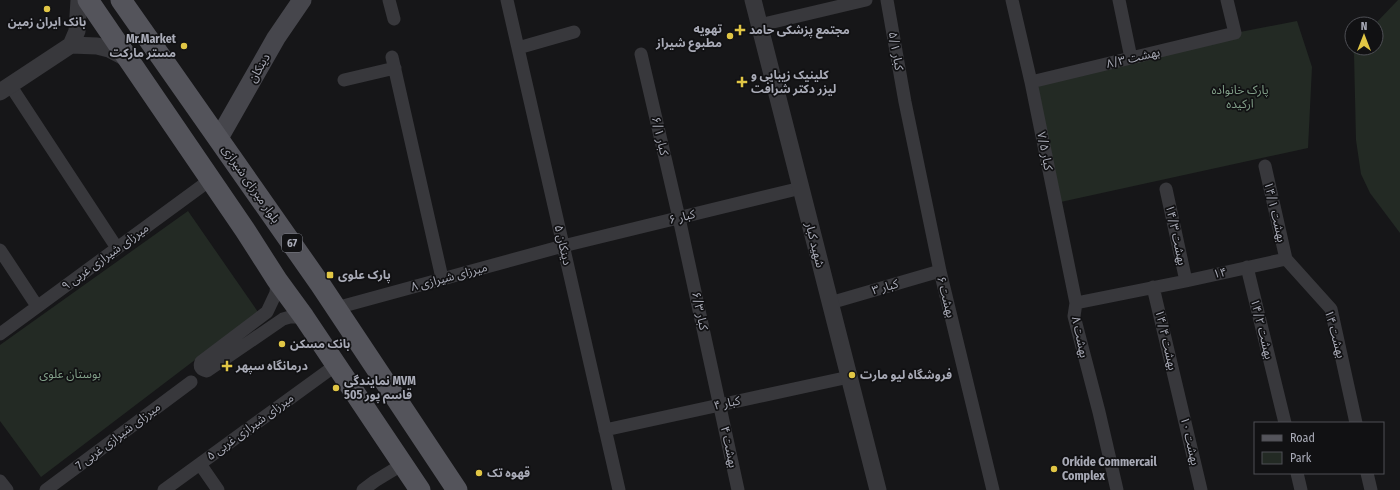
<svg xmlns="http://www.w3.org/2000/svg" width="1400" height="490" font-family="'Fira Sans Condensed','Noto Sans Arabic',sans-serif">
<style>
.green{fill:#232a24}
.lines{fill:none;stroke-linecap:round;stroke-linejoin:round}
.minor{stroke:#38383c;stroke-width:13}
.tertiary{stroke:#38383c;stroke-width:17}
.secondary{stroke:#46464c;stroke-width:19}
.primary{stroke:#54545b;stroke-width:21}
.poi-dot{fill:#e1c645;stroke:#111113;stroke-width:1.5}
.labels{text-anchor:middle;stroke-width:3.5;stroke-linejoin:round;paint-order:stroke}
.shield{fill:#111113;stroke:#7b7d86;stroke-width:1}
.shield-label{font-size:11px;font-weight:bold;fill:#a9abb7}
.poi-label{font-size:12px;font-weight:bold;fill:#a9abb7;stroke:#111113;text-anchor:start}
.street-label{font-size:12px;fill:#a9abb7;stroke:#111113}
.park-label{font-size:12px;fill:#82a089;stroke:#111113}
</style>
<rect width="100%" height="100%" fill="#161618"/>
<path class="green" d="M1398,0H1400V233L1370,193L1361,174L1356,140L1354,54L1351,49L1352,48H1376V24H1375Z
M1297,21L1312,67L1308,148L1056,203L1031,82L1235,33Z
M188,211L258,312L41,477L0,421V345Z"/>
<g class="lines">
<path class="minor" d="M389,0L394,19
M507,0L619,490
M887,0L905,102L940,271L993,490
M1012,0L1031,82L1076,303L1074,316L1099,412L1117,490
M1119,0L1131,58
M760,25L866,0
M518,48L574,32
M641,54L679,218L738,490
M392,57L442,278
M344,80L395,68
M1031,82L1235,33L1227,0
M10,85L117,248
M1265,166L1286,259L1331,309L1356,423
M1166,189L1186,281
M0,250L37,306
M1247,267L1285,423
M277,280L276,293L267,312L201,362C199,367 201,370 207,371L283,319L290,317H304
M1153,287L1201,490
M830,303L940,271
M1076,303L1186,281L1286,259
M336,308L563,246L801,188
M0,334L210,180
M605,430L849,377
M200,464L218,490
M1297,473L1301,490
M1367,473L1371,490
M0,481L7,490
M46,490L191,382
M164,490L336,365
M363,490L375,481L403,464"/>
<path class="tertiary" d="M753,0L878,490
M71,45L77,31L79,0
M0,92L71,45L97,46L109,49L128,59"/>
<path class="secondary" d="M219,138L276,38L302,0"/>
<path class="primary" d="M88,0L245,230L277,280L304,317L420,490
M121,0L320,284L457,490"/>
</g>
<g class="poi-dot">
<circle cx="47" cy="9" r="4"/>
<path d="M738 24h4v4h4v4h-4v4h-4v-4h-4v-4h4z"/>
<circle cx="730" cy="36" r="4"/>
<circle cx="184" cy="46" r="4"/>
<path d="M740 76h4v4h4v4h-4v4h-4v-4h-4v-4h4z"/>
<rect x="326" y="271" width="8" height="8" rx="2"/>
<circle cx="282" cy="344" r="4"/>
<path d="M225 360h4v4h4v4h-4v4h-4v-4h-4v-4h4z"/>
<circle cx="852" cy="375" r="4"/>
<circle cx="336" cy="388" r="4"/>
<circle cx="1054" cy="469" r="4"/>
<circle cx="479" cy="473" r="4"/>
</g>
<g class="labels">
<rect class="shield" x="282" y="234" width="20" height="18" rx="3"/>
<g class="shield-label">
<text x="292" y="247">67</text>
</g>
<g class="poi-label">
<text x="47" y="26" text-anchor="middle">بانک ایران زمین</text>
<text x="722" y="33" text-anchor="end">تهویه<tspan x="722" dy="14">مطبوع شیراز</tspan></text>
<text x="749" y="34">مجتمع پزشکی حامد</text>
<text x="176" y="43" text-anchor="end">Mr.Market<tspan x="176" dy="14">مستر مارکت</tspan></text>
<text x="751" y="79">کلینیک زیبایی و<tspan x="751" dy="14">لیزر دکتر شرافت</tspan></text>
<text x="338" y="279">پارک علوی</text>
<text x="290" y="348">بانک مسکن</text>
<text x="236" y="370">درمانگاه سپهر</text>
<text x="860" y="379">فروشگاه لیو مارت</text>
<text x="344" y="385">نمایندگی MVM<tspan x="344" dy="14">505 قاسم پور</tspan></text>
<text x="1062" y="466">Orkide Commercail<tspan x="1062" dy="14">Complex</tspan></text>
<text x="487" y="477">قهوه تک</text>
</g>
<g class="street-label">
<text transform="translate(896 51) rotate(80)" y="4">۵/۱ کبار</text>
<text transform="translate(1133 58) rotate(-13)" y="4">بهشت ۸/۳</text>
<text transform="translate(259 68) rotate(-60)" y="4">دینکان</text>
<text transform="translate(660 136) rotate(77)" y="4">۶/۱ کبار</text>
<text transform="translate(1045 151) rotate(79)" y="4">۷/۵ کبار</text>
<text transform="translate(251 184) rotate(55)" y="4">بلوار میرزای شیرازی</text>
<text transform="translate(1275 212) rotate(77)" y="4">۱۴/۱ بهشت</text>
<text transform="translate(682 217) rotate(-14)" y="4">۶ کبار</text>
<text transform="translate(1176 235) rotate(78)" y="4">۱۴/۳ بهشت</text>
<text transform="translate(563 245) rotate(77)" y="4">۵ دینکان</text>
<text transform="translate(815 245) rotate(76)" y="4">شهید کبار</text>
<text transform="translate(105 257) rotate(-36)" y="4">میرزای شیرازی غربی ۹</text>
<text transform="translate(1220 273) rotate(-12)" y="4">۱۴</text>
<text transform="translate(449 277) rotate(-15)" y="4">۸ میرزای شیرازی</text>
<text transform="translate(885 287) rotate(-16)" y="4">۳ کبار</text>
<text transform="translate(946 297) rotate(76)" y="4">۶ بهشت</text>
<text transform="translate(700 311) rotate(78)" y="4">۶/۳ کبار</text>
<text transform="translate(1262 329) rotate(76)" y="4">۱۴/۲ بهشت</text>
<text transform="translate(1335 334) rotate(75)" y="4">۱۴ بهشت</text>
<text transform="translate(1080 337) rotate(78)" y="4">۸ بهشت</text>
<text transform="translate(1166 340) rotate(77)" y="4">۱۴/۴ بهشت</text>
<text transform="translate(727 403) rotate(-12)" y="4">۴ کبار</text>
<text transform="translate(250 427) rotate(-36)" y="4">۵ میرزای شیرازی غربی</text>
<text transform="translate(118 436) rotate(-37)" y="4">میرزای شیرازی غربی 7</text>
<text transform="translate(1190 441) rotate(77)" y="4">۱۰ بهشت</text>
<text transform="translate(729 447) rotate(78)" y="4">۴ بهشت</text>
</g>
<g class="park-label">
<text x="1240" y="94">پارک خانواده<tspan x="1240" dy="14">ارکیده</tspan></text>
<text x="70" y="378">بوستان علوی</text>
</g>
</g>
<rect x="1254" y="422" width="130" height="52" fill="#111113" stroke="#4e4f55"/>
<rect x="1262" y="435" width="20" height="6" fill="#54545b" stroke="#4e4f55"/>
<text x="1290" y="442" font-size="12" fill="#a9abb7">Road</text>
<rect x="1262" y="452" width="20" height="12" fill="#232a24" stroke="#4e4f55"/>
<text x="1290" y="462" font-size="12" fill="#a9abb7">Park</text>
<g transform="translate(1364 36)"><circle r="19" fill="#111113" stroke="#4e4f55"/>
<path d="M0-3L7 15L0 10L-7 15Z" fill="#e1c645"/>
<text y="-6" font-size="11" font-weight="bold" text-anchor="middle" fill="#a9abb7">N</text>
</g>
</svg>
